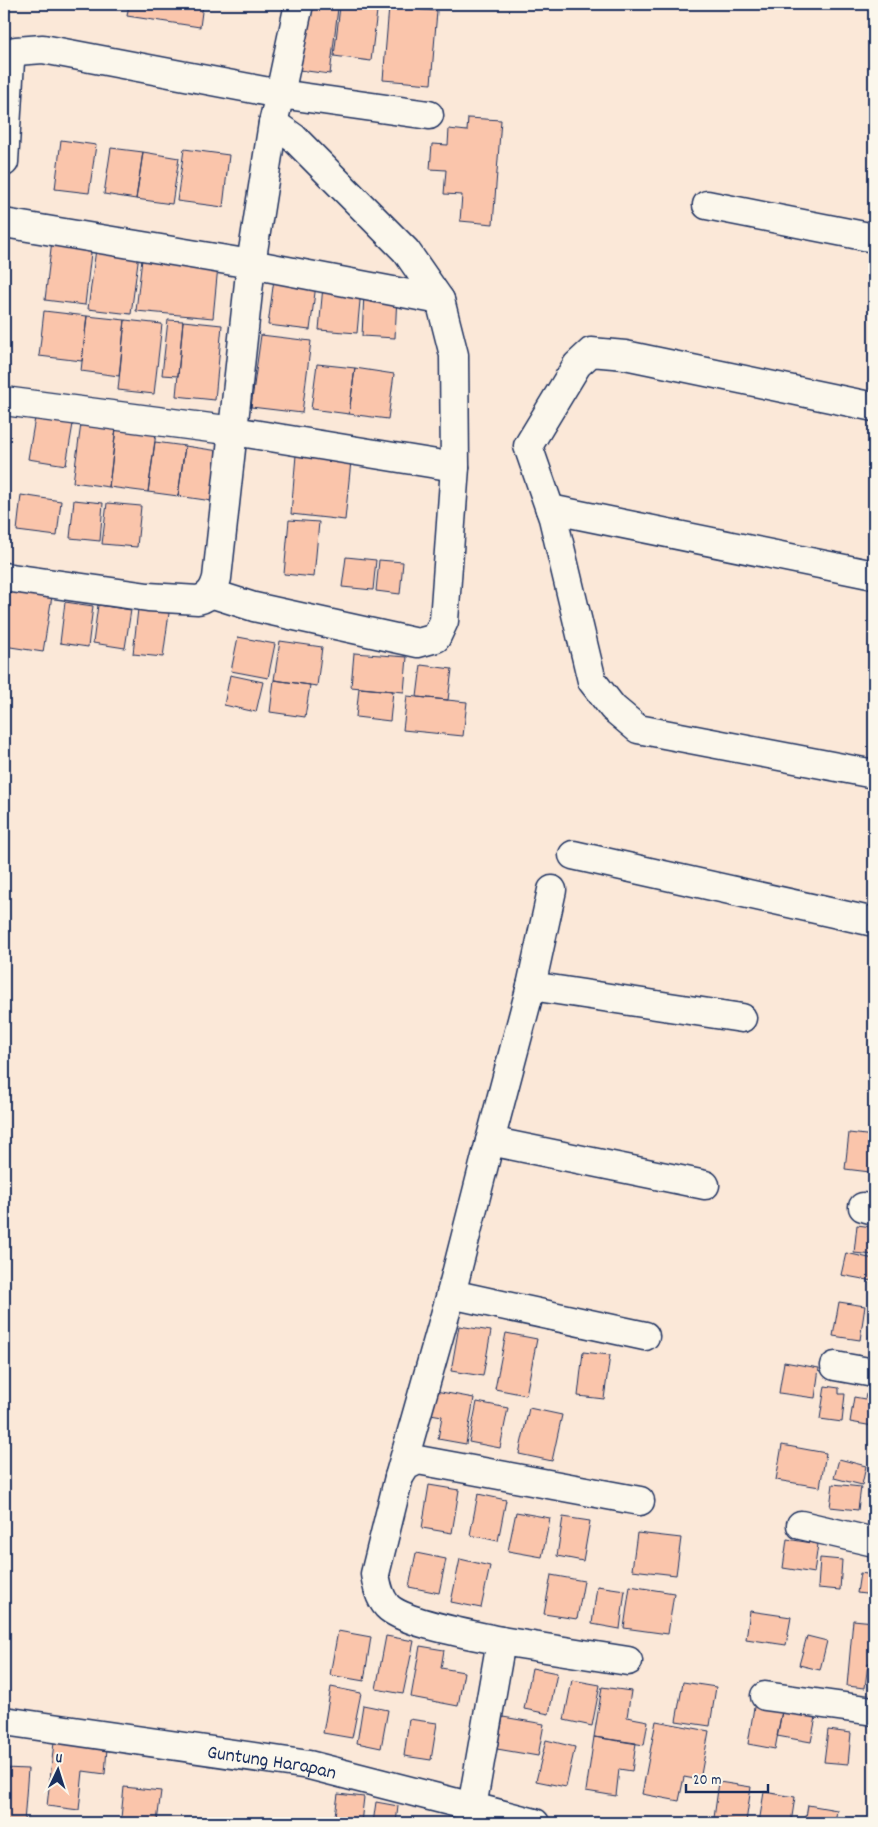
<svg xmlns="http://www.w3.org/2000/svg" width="878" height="1827" font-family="Dekko,sans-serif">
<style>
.building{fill:#fac5ab;stroke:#1b2f5e}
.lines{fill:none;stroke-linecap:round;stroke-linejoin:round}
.minor-casing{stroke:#1b2f5e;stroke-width:31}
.minor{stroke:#fbf7ec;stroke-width:28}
.labels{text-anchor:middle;stroke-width:5;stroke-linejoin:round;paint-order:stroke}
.street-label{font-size:20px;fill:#1b2f5e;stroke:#fbf7ec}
</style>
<rect width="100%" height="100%" fill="#fbe8d8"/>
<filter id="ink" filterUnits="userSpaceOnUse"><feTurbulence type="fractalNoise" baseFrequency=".02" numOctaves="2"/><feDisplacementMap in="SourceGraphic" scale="10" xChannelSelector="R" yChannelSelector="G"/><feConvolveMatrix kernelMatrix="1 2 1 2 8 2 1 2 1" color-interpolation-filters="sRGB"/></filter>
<g filter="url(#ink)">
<path class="building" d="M129,4H203L200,27L127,16Z
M308,4L338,8L330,74L299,70Z
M340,7L377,11L371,61L334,56Z
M389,7L437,11L431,84L383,80Z
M468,118L501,120L493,224L460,221L462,195L444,194L446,170L430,169L432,144L448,145L449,129L467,131Z
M61,140L96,145L89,193L55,189Z
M111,148L143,152L136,199L104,194Z
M184,149L229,155L223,207L177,201Z
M143,152L179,158L172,204L136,199Z
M52,240L92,244L85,305L45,300Z
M96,249L139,254L131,314L88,309Z
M142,259L218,266L213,318L136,311Z
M274,279L316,285L310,330L268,325Z
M323,286L361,290L357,333L319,330Z
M364,293L397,295L395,338L362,336Z
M44,311L87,316L82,361L39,356Z
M87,316L125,320L119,376L81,371Z
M125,320L162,324L154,394L118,390Z
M168,320L183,321L178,376L162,375Z
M183,321L222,325L215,400L176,396Z
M261,335L311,341L302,413L251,407Z
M317,364L355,368L349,414L311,409Z
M355,368L394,374L388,419L349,414Z
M35,418L73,424L66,465L28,459Z
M81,424L116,428L109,487L73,482Z
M116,428L156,433L148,492L109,487Z
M155,442L185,446L178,496L148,492Z
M185,446L219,451L212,501L178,496Z
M296,455L351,461L345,520L291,514Z
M21,495L61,501L57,536L17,531Z
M74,500L103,503L100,541L70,538Z
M107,503L141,506L137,547L102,544Z
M289,520L319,522L314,577L284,574Z
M346,557L376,560L373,590L342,587Z
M379,560L403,562L400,594L376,591Z
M4,589L52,596L43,652L4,646Z
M65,602L93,606L88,647L60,643Z
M98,605L131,610L125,648L93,643Z
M138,609L169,613L163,657L133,654Z
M238,637L275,644L268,678L231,671Z
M280,641L322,647L317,686L274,680Z
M354,653L407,657L404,692L351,687Z
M421,665L452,669L448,700L417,697Z
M230,675L263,682L256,712L224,705Z
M274,680L310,685L305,717L270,712Z
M359,688L393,691L390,721L356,717Z
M407,696L467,702L463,736L403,730Z
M849,1133L874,1136L870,1172L845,1169Z
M857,1225L872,1227L874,1255L854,1253Z
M846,1253L874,1259V1281L841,1275Z
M839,1302L865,1306L860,1340L833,1336Z
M872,1309H874V1339L869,1338Z
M459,1326L491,1331L483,1376L451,1371Z
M506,1333L537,1339L526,1395L495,1389Z
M583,1352L610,1355L604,1399L578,1396Z
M784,1362L819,1368L815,1398L779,1393Z
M825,1386L839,1388V1394H845L842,1422L820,1419Z
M430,1390L474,1398L466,1444L438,1439L442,1416L425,1413Z
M866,1394L874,1395L873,1426L850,1422L854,1397L865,1399Z
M477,1402L508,1408L500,1448L469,1442Z
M529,1408L562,1415L552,1461L519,1454Z
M782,1445L826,1453L820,1487L776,1480Z
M839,1459L866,1466L862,1485L834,1478Z
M833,1484L861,1487L858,1510L830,1507Z
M429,1485L459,1490L452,1533L422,1528Z
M478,1494L506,1500L498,1541L470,1535Z
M516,1512L550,1518L542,1557L508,1551Z
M563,1517L590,1521L583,1561L557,1556Z
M637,1533L681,1538L676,1575L632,1570Z
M787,1539L818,1544L814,1573L783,1568Z
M416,1553L446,1559L439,1593L409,1587Z
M820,1558L842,1560L840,1590L818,1588Z
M460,1559L490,1566L481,1608L451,1602Z
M860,1573L874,1575V1595L857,1593Z
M551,1575L584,1581L577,1619L544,1614Z
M597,1586L625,1590L620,1629L592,1624Z
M630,1586L674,1593L668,1634L624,1628Z
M750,1611L791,1617L786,1645L746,1639Z
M853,1620L874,1622V1664L868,1663L865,1688L847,1686Z
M338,1631L371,1637L364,1681L330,1675Z
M386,1636L414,1641L403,1694L376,1689Z
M807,1636L827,1641L820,1670L799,1665Z
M420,1646L444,1650L441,1668L464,1672L458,1706L411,1697Z
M532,1668L557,1673L549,1714L524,1709Z
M572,1680L600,1685L592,1726L564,1720Z
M683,1682L716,1687L710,1726L676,1721Z
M331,1687L361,1693L352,1738L323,1733Z
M602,1687L631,1691L627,1717L648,1721L644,1745L594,1737Z
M755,1701L783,1706L775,1749L748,1744Z
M363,1705L388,1710L381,1748L357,1743Z
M783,1706L817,1712L811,1742L777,1736Z
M503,1717L544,1724L538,1756L497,1749Z
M409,1719L437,1723L431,1760L404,1756Z
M656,1721L709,1731L700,1780L684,1777L679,1801L642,1794Z
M828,1730L851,1733L848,1764L824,1762Z
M594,1737L636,1743L632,1771L619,1769L616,1796L586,1791Z
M546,1740L575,1747L566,1787L536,1781Z
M54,1742L107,1748L105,1774L83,1771L79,1810L47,1806Z
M4,1768L28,1769L24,1823H4Z
M719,1782L751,1787L746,1822L714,1818Z
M124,1787L161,1791L157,1822L121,1818Z
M764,1792L795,1797L791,1823H759Z
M338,1794L364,1797L361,1823H334Z
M376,1802L398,1806L396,1823H373Z
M808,1805L837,1810L835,1823H805Z
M262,1817L289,1820L288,1823H261Z"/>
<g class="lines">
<g class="minor-casing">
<g id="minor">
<path d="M4,162L10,61L16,51L43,49L280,94L299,4"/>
<path d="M707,205L874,238"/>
<path d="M4,223L251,264L440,300"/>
<path d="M4,401L234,431L455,467"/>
<path d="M874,407L625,355L591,352L577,365L528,446L553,518L592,681L613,708L638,729L874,774"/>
<path d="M550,509L874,575"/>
<path d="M4,577L148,597L198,600C210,597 214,589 217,578L251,264L273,123L280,94L429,115"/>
<path d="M210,593L254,607L418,643L436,638L444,621L455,467L454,355L440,300L406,251L294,138L273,123"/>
<path d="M573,855L874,922"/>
<path d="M531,986L552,890"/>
<path d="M490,1141L531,986L742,1018"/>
<path d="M863,1207L874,1210"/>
<path d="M451,1294L490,1141L705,1185"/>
<path d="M835,1366L874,1373"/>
<path d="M399,1477L451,1294L645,1336"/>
<path d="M801,1525L874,1542"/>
<path d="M501,1641C475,1635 404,1624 387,1606C379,1597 377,1585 375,1574L399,1477L406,1466L418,1460L640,1501"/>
<path d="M765,1696L874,1711"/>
<path id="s1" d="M4,1721L309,1765L535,1823"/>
<path d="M472,1807L501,1641L628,1661"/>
</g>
</g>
<use href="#minor" class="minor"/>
</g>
</g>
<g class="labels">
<g class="street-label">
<text dy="7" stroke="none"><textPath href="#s1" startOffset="271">Guntung Harapan</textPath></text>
</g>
</g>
<rect width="878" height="1827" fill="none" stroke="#fbf7ec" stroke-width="20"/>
<rect x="10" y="10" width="858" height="1807" fill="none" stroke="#1b2f5e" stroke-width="2" filter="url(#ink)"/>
<g transform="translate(58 1770) rotate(4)" stroke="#fbf7ec" stroke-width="4" paint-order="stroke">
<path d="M0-4L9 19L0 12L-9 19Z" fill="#1b2f5e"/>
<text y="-8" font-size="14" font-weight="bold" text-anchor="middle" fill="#1b2f5e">U</text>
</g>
<path d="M686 1784v8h82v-8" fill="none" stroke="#1b2f5e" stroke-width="2.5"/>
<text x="693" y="1784" font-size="15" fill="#1b2f5e" stroke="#fbf7ec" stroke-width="4" paint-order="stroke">20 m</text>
</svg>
